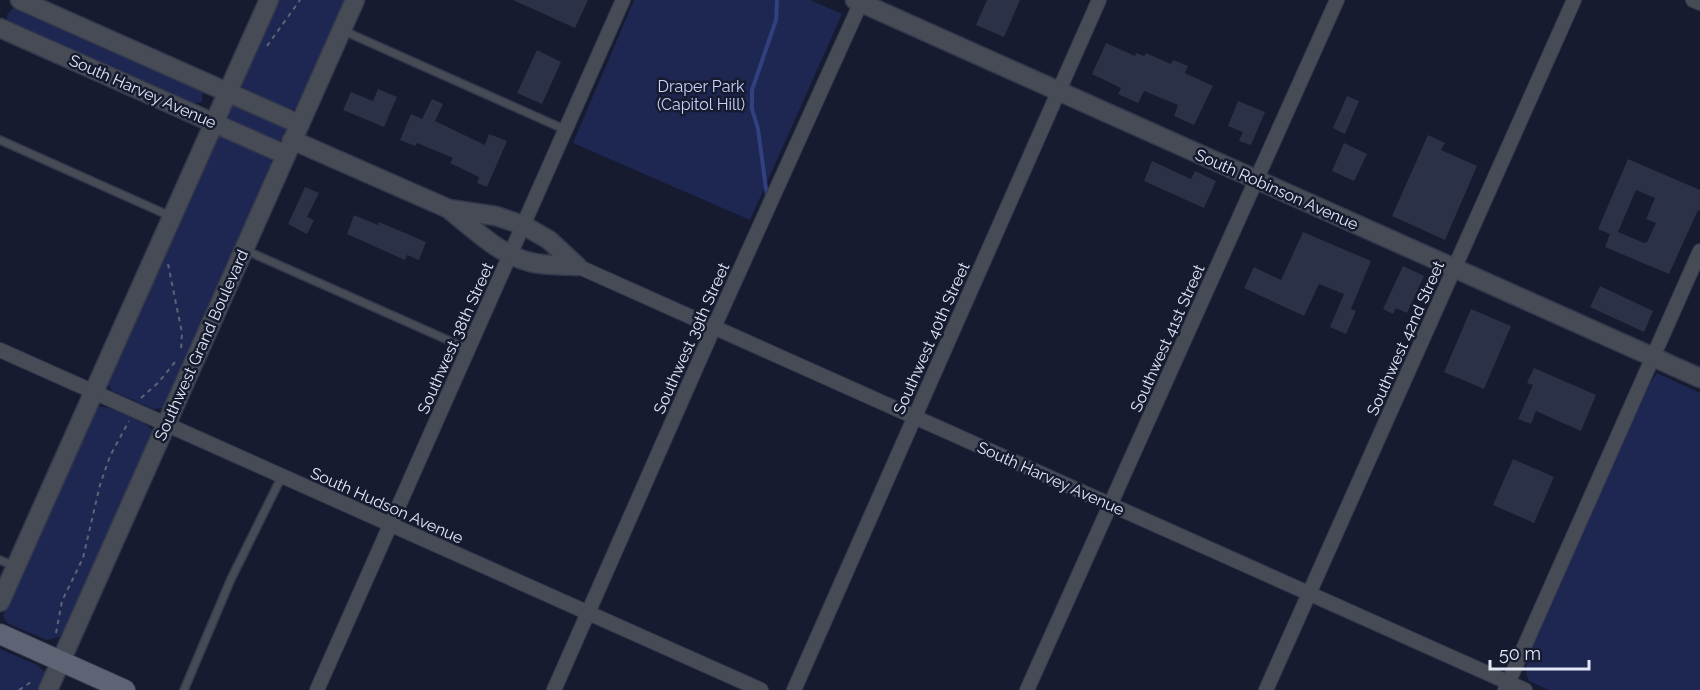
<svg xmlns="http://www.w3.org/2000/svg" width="1700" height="690" font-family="Raleway,sans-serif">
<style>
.green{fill:#1e2751}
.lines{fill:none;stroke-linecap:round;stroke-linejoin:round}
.stream{stroke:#334080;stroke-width:4}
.building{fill:#2b3147;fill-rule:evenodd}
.service-casing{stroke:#33384c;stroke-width:10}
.minor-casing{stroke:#33384c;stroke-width:16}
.tertiary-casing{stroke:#33384c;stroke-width:21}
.secondary-casing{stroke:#33384c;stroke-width:22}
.path{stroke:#5e6375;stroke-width:2;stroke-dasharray:4.5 4.5;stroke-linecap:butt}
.service{stroke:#474b55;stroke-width:7}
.minor{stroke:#474b55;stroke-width:14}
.tertiary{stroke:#474b55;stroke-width:18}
.secondary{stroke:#5f6475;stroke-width:20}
.labels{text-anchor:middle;stroke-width:5;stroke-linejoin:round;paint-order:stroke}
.park-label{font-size:16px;fill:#c8d3fa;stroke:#161b30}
.street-label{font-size:16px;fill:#e3e8f7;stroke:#161b30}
</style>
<rect width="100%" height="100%" fill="#161b30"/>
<path class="green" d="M277,0H348L298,108L290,110L250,93L244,89L241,83Z
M634,0H810L842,14L750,220L573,143Z
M13,8H19L199,88L203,91L202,102L191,104L11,24L7,20V15Z
M235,105L287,127L288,131L283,140L274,141L228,119L227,113L229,108Z
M222,136L268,154L273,164L164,408L153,409L115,392L111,390L107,382L215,138Z
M1657,373L1700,393V690H1549L1529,681L1526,673L1527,660L1600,490L1651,382Z
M98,407C110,405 146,421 153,431V438L63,636L47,640L9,624L6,621L3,615L95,409Z
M0,649L37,665L47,674L41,690H0Z"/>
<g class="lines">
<path class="stream" d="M767,196L758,129L752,109V90L776,20L777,0"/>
</g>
<path class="building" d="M513,0H588L575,28Z
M987,0H1020L1004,37L976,25Z
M1106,43L1135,56L1136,53L1144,56L1146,53L1171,64L1173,60L1188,66L1185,73L1213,86L1194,125L1174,116L1178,105L1144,91L1138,103L1118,94L1121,88L1092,74Z
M537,50L561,62L542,104L517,93Z
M378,89L397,97L384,127L343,110L351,92L373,101Z
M1347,96L1359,101L1345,134L1333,128Z
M432,99L443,104L435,121L485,145L489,134L507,141L487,187L477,183L479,177L450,163L453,158L417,143L415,146L400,140L411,114L422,119Z
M1238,101L1265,112L1251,145L1239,141L1243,132L1228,126Z
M1428,135L1445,143L1441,150L1477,166L1445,240L1392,216Z
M1344,143L1367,154L1354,181L1332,171Z
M1628,159L1700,190V211L1698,210L1669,274L1605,247L1610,234L1598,229ZM1636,190L1655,198L1646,219L1656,223L1647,242L1644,243L1618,232Z
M1152,161L1191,179L1195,171L1216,181L1204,208L1144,181Z
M305,187L319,193L307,217L314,220L307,234L288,224Z
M354,215L378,225L379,222L426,242L419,260L407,255L405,260L347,234Z
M1303,232L1371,261L1351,309L1356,311L1346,334L1330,327L1344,294L1319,284L1304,316L1244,288L1254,267L1281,280Z
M1403,266L1424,276L1407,313L1396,308L1393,314L1383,309Z
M1600,286L1653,311L1644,332L1590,307Z
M1471,309L1511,326L1484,389L1444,372Z
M1534,368L1596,395L1581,431L1536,411L1531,424L1518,419L1533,385L1527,383Z
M1513,459L1554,477L1534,523L1493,505Z"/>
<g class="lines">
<g class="service-casing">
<path id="service" d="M344,31L566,130
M0,140L170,216
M245,250L468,349
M0,560L14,566
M184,690L231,579L282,476"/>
</g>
<g class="minor-casing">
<path id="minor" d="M1693,0L1700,3
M577,266L1525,690
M0,350L761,690
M317,690L623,0
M554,690L714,327L862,0
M794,690L1099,0
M1027,690L1337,0
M1266,690L1574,0
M1505,690L1700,251"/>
</g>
<g class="tertiary-casing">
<path id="tertiary" d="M20,0L299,124
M855,0L1700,378
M0,28L286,155
M292,140L449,209L496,216L523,225L549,240L577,266
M451,211C475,230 500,255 530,262C545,266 562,265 577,266
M0,602L269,0
M48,690L355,0"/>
</g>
<g class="secondary-casing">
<path id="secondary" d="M0,634L125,690"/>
</g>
<path class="path" d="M267,46L300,0
M168,264L182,333L181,350
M141,398L158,383L176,361
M56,633L62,601L83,558L100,485L110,456L129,421
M19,690L34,680"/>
<use href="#service" class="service"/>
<use href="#minor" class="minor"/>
<use href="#tertiary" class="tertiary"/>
<use href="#secondary" class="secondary"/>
</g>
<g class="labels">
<g class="park-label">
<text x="701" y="92">Draper Park<tspan x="701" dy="18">(Capitol Hill)</tspan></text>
</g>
<g class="street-label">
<text transform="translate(143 91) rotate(24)" y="6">South Harvey Avenue</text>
<text transform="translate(1277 189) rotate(24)" y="6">South Robinson Avenue</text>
<text transform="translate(455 338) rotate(-66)" y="6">Southwest 38th Street</text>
<text transform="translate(691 338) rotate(-66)" y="6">Southwest 39th Street</text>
<text transform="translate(931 338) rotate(-66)" y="6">Southwest 40th Street</text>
<text transform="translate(1167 338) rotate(-66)" y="6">Southwest 41st Street</text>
<text transform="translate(1405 338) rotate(-66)" y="6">Southwest 42nd Street</text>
<text transform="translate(201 345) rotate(-66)" y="6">Southwest Grand Boulevard</text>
<text transform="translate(1051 478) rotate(24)" y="6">South Harvey Avenue</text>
<text transform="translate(387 505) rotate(24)" y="6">South Hudson Avenue</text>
</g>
</g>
<path d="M1490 660v9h99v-9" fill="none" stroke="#e3e8f7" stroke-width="3"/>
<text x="1499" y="660" font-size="18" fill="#e3e8f7" stroke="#161b30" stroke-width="4.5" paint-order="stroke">50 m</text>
</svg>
